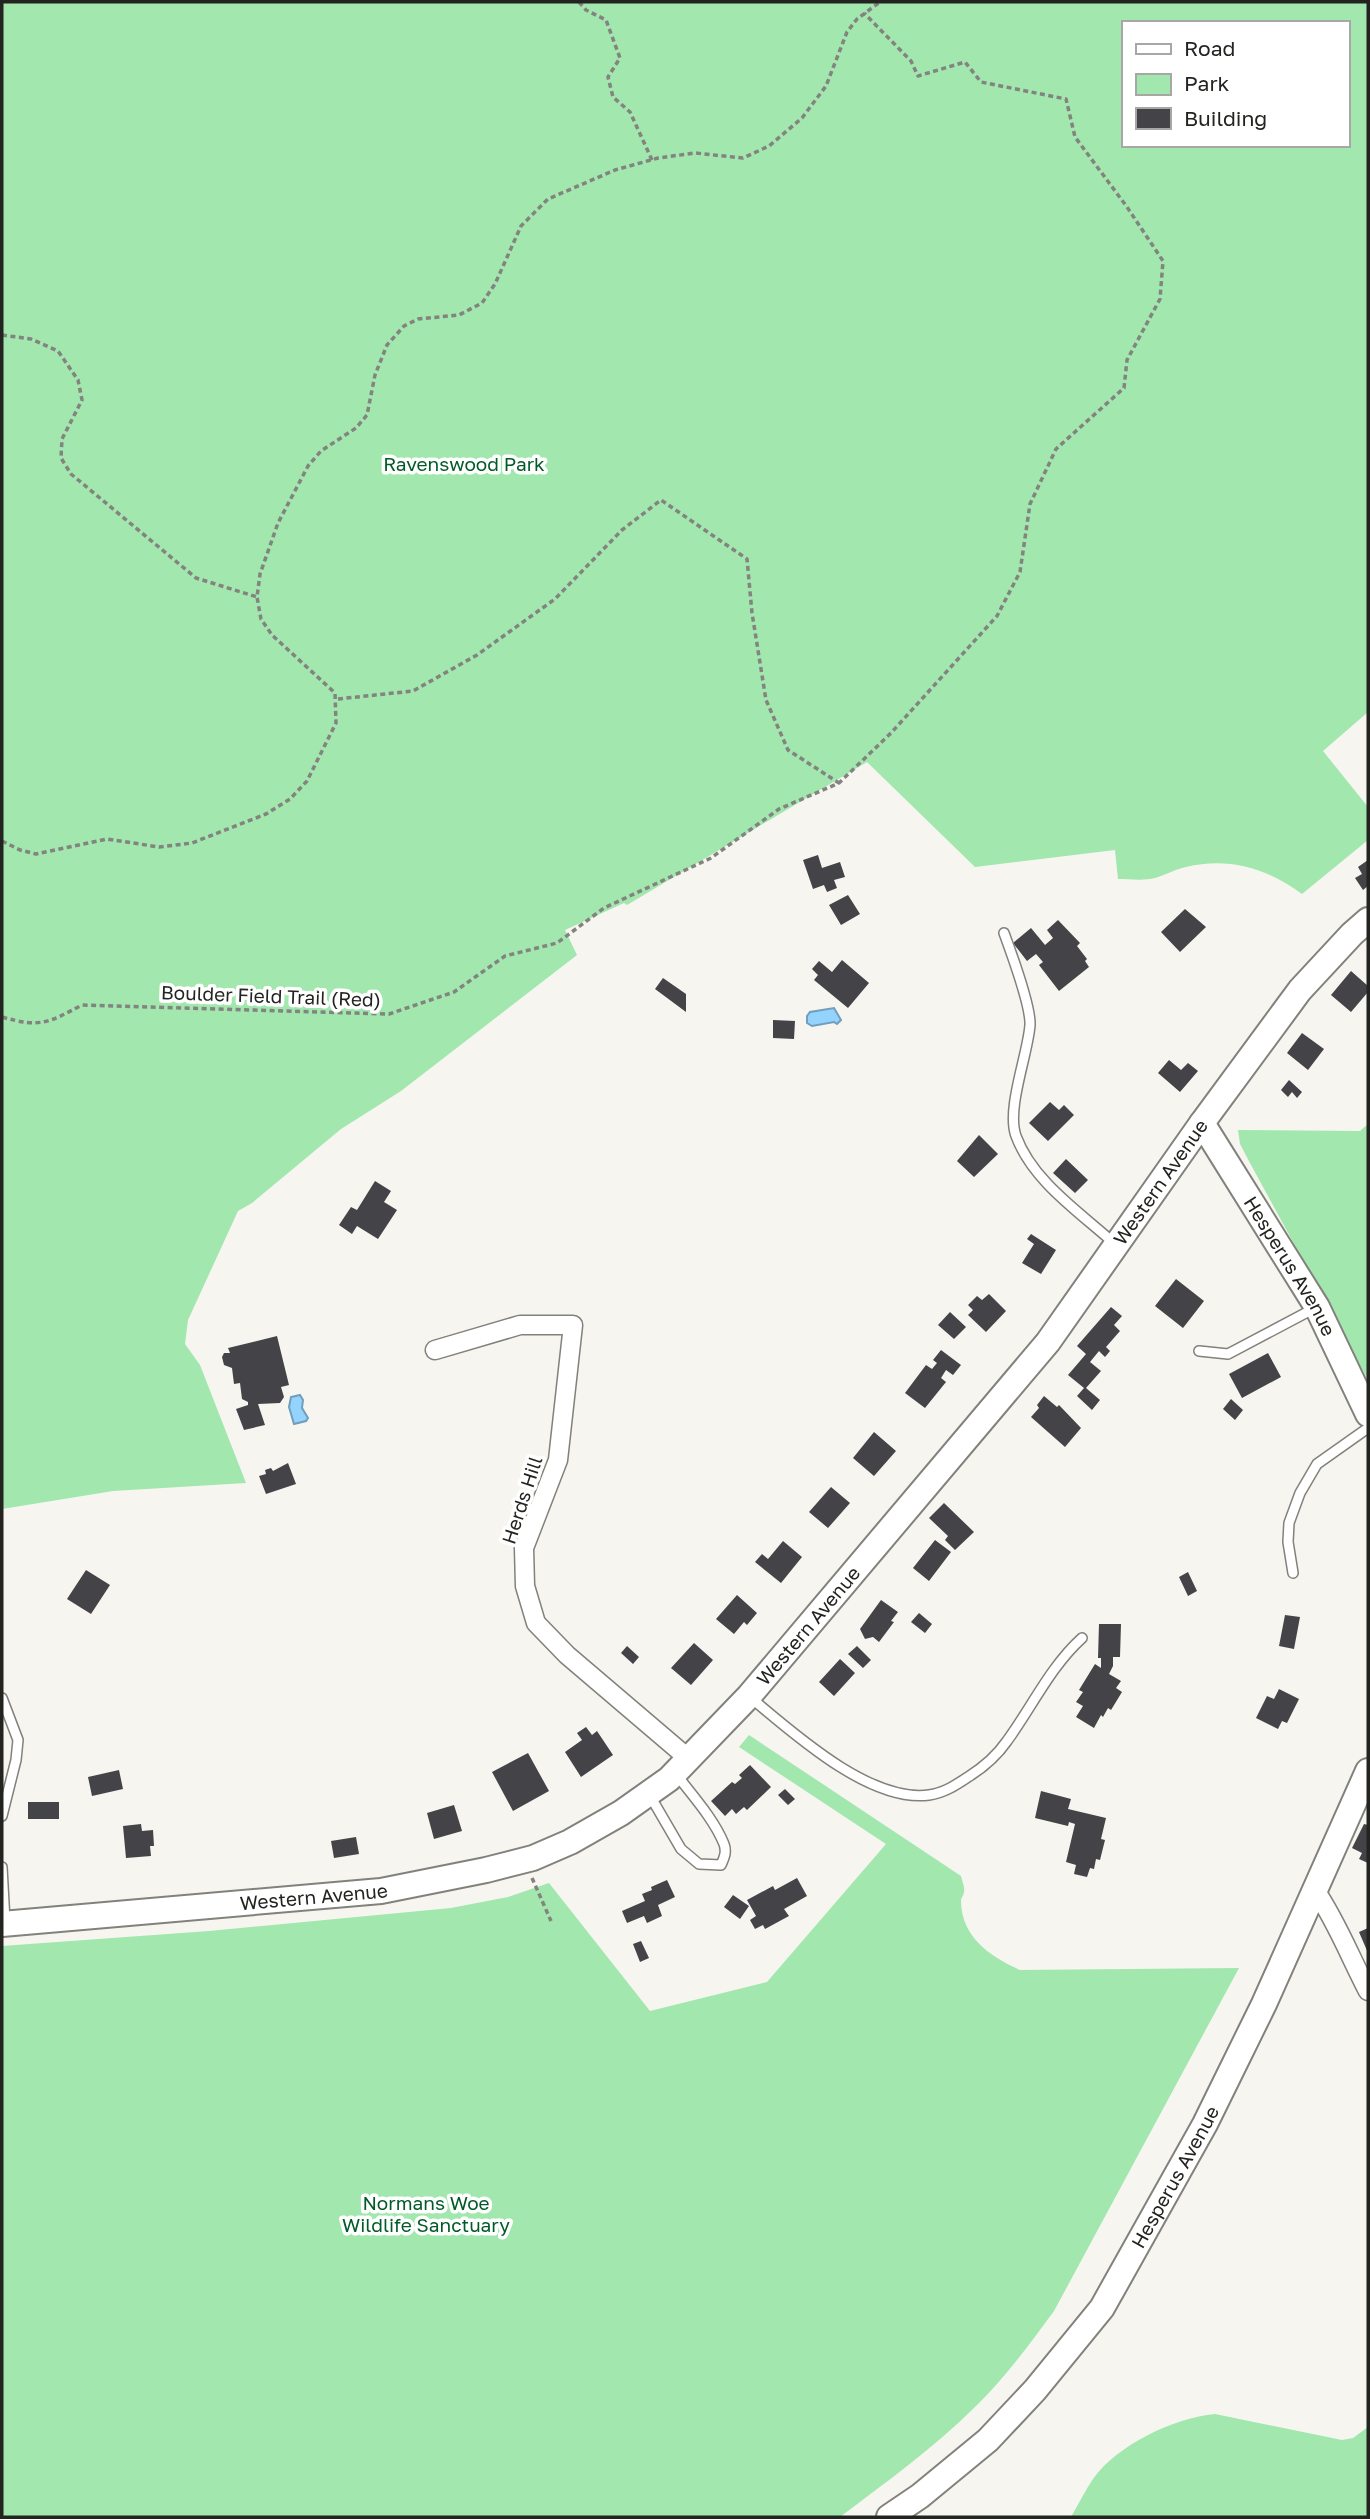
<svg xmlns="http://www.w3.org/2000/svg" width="1370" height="2519" font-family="'Golos Text',sans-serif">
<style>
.green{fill:#a1e7ae;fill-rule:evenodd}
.water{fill:#93d3fd;stroke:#719ebb;stroke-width:2}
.building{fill:#444348}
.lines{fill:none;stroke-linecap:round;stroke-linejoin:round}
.lane-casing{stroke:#82817b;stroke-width:12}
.street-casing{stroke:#82817b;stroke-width:21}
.secondary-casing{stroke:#82817b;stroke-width:28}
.path{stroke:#83837f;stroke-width:3.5;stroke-dasharray:5 3.5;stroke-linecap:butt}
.lane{stroke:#fff;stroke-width:9}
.street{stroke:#fff;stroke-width:18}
.secondary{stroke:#fff;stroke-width:24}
.labels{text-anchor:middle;stroke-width:7;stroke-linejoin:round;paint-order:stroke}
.park-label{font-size:19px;fill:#025a26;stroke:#fff}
.street-label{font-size:19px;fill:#232320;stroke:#fff}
</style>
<rect width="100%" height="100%" fill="#f6f5ef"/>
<path class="green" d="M2,2H1368V712L1323,751L1368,807V840L1302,894C1267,868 1228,857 1186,867C1175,869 1166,875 1155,878C1144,881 1129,879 1118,879L1115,850L975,867L867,762L627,905L624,903L565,930L577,955L401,1091L341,1129L252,1203L238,1211L188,1320L185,1344L200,1365L246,1483L113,1491L2,1509ZM1123,23H1347V145H1123Z
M1368,1124V1380L1250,1163L1240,1144L1238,1130L1360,1131Z
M749,1735L961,1876C962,1881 965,1887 964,1892C963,1898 961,1896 961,1902C962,1938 991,1957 1020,1970L1239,1968L1054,2311C1029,2345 1005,2378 975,2407C934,2448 886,2482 840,2517H2V1946L209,1931L451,1908L508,1897L549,1883L650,2011L767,1982L886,1844L739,1747Z
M1215,2414L1342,2440L1353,2438L1368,2427V2517H1071C1078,2505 1085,2491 1093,2479C1117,2445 1174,2418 1215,2414Z"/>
<path class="water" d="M834,1008L841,1020L837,1024L834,1022L812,1026L807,1023V1016L810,1012Z
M300,1395L303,1400L302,1408L308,1418L306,1421L294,1424L289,1407L291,1397Z"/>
<path class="building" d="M818,855L822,868L840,862L845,877L834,880L837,888L827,892L824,885L813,889L803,860Z
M1368,860V886L1363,890L1355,878L1362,874L1358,867Z
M848,895L860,914L841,925L829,905Z
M1185,909L1206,927L1180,952L1161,932Z
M1058,920L1080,943L1077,946L1087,959L1085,961L1089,967L1059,991L1039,965L1043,962L1036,954L1027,961L1013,943L1031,928L1045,945L1053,938L1047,930Z
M842,960L869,983L848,1008L814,980L818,975L812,969L819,961L832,972Z
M1351,971L1368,986V992L1351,1012L1331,995Z
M663,978L686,994V1012L655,989Z
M773,1020L795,1021L794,1039L773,1038Z
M1302,1033L1324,1049L1308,1070L1287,1053Z
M1169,1060L1181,1070L1188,1063L1198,1071L1180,1092L1158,1073Z
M1289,1080L1302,1092L1297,1098L1292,1092L1288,1097L1281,1090Z
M1050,1102L1059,1110L1064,1105L1074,1115L1048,1141L1029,1123Z
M979,1135L998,1154L974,1177L957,1161Z
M1066,1159L1088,1180L1075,1193L1053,1173Z
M375,1181L391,1191L384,1202L397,1210L378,1239L357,1226L352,1234L339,1225L351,1207L357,1210Z
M1031,1234L1056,1250L1041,1274L1022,1263L1034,1244L1027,1239Z
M1176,1279L1204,1301L1183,1328L1155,1306Z
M989,1294L1006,1311L986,1332L968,1315L973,1310L968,1305L977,1296L982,1300Z
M1111,1307L1122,1316L1114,1325L1120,1331L1106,1347L1110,1351L1105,1357L1099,1351L1090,1362L1101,1371L1086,1388L1100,1400L1092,1410L1077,1396L1084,1388L1068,1375L1086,1354L1077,1346Z
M950,1312L966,1327L954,1339L938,1325Z
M277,1336L289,1385L281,1387L284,1397L280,1403L258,1404L265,1425L244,1430L236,1409L248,1405V1402L242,1399L240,1383L234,1384L232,1368L224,1365L222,1357L224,1353H230L228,1348Z
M941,1350L961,1365L953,1375L946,1370L941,1378L946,1382L925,1408L905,1393L926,1365L932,1369L937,1363L933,1360Z
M1268,1353L1281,1377L1242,1398L1229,1374Z
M1044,1396L1057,1407L1059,1405L1081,1428L1065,1447L1031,1417L1039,1408L1037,1405Z
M1231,1399L1243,1410L1235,1420L1223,1409Z
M874,1432L896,1451L874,1476L853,1458Z
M288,1463L296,1484L266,1494L259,1476L266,1474L265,1470L271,1468L273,1471Z
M831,1487L850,1503L828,1528L809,1512Z
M944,1503L974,1532L955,1550L945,1540L948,1536L929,1518Z
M935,1540L951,1552L929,1581L913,1568Z
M783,1541L802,1557L781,1583L755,1562L762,1554L768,1559Z
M86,1570L110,1585L91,1614L67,1599Z
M1188,1572L1197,1591L1188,1596L1179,1577Z
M737,1595L757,1613L747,1625L744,1622L734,1634L716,1619Z
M881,1600L898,1612L891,1621L894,1622L879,1642L873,1637L865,1639L860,1629Z
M919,1613L932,1624L925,1633L911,1622Z
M1285,1615L1300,1617L1294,1649L1279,1646Z
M1099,1624H1121L1120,1657H1113V1666L1109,1674L1121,1681L1116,1688L1122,1692L1111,1710L1108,1708L1103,1717L1101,1715L1094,1728L1076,1717L1083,1706L1076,1702L1083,1692L1079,1690L1095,1664L1101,1668V1658H1098Z
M694,1643L713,1660L691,1685L671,1668Z
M627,1646L639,1657L633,1664L621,1653Z
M857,1646L871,1660L863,1668L848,1654Z
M840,1659L855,1673L834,1696L819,1682Z
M1279,1689L1299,1699L1287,1723L1282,1721L1278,1729L1256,1718L1267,1696L1274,1699Z
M586,1727L592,1735L597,1731L613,1755L581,1777L565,1752L582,1740L577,1733Z
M528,1753L549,1791L513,1811L492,1772Z
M750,1765L771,1787L747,1810L744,1807L736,1814L732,1809L725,1816L711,1801L732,1782L735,1784L742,1778L739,1775Z
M119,1770L123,1789L92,1796L88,1777Z
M785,1789L795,1799L788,1805L778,1795Z
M1041,1791L1071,1799L1068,1809L1106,1818L1101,1839L1105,1840L1100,1860L1096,1859L1094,1869L1090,1868L1087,1877L1074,1874L1076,1865L1066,1862L1075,1824L1069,1822L1068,1826L1035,1818Z
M28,1802H59V1819H28Z
M454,1805L462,1831L434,1839L427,1813Z
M141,1824L142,1831L153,1830L154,1846H150L151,1856L126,1858L123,1826Z
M1364,1824L1368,1825V1863L1359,1859L1362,1853L1352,1848Z
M356,1837L359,1854L334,1858L331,1841Z
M797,1878L807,1896L784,1909L789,1916L765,1929L763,1925L755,1929L750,1920L756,1916L747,1900L773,1886L775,1890Z
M667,1880L675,1897L658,1905L662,1916L647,1923L644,1916L627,1923L622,1911L645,1901L642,1894L652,1890L651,1887Z
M733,1895L749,1906L740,1919L724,1907Z
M1368,1928V1953L1359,1932Z
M641,1941L649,1958L640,1962L633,1944Z"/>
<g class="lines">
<g class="lane-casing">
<path id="lane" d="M1004,933C1011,952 1031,1007 1030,1025C1028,1054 1006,1109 1016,1136C1033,1182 1081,1213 1116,1245
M1199,1351L1228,1354L1315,1308
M1293,1573L1288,1542L1289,1523L1300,1493L1317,1464L1368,1428
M750,1697C793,1733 870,1803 929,1795C944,1793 956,1785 968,1777C984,1767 996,1757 1007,1741C1032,1707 1050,1667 1082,1638
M2,1698L18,1740L16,1760L2,1816
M649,1794L681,1849L699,1864L721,1865C724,1858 727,1852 724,1844C714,1819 692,1795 676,1774
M2,1867L5,1921"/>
</g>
<g class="street-casing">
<path id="street" d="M435,1350L520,1325H573L558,1460L524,1548L525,1586L536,1623L567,1655L689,1759
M1315,1890C1337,1922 1350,1957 1368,1991"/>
</g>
<g class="secondary-casing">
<g id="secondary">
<path id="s1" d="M1202,1123L1317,1307L1368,1414"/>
<path id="s2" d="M2,1924L381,1891L486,1870L533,1858L570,1842L621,1813L669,1779L749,1696L1048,1342L1202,1123L1300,990L1352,934L1368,920"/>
<path id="s3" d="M889,2517L920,2496L988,2440L1035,2390L1102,2308L1205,2124L1264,2004L1368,1771"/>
</g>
</g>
<path class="path" d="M579,2L586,10L606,20L620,58L608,77L613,97L630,112L652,160
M2,335L31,339L58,351L78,380L82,400L62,439L61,458L71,474L196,578L257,597
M338,699L413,691L477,655L555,599L622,530L661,500L747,559L752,613L766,700L788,750L839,783
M2,841L20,850L36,854L107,839L159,847L192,843L266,814L290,799L307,781L336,723L335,693L272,635L261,619L257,597L260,574L278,523L308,466L321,451L356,428L367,415L375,375L387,345L404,326L418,319L459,315L482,303L495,284L521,226L548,199L615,170L658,158L695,153L743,158L769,146L802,118L826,86L847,32L857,19L880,2
M2,1017C40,1028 48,1023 82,1005L389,1014L454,992L505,956L557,943L604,908L711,858L779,809L839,783L891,733L997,616L1020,572L1030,504L1056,449L1124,388L1127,360L1160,299L1163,261L1127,207L1075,137L1066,99L981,82L965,62L918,76L911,61L864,13
M532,1878L551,1921"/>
<use href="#lane" class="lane"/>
<use href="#street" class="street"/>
<use href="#secondary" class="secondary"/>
</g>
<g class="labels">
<g class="park-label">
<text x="464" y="471">Ravenswood Park</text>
<text x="426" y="2210">Normans Woe<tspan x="426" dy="22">Wildlife Sanctuary</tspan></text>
</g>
<g class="street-label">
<text transform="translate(271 996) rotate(2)" y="7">Boulder Field Trail (Red)</text>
<text dy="7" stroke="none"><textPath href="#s2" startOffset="1468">Western Avenue</textPath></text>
<text dy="7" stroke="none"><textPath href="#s1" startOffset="168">Hesperus Avenue</textPath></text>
<text transform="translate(522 1500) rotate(-72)" y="7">Herds Hill</text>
<text dy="7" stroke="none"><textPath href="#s2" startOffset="901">Western Avenue</textPath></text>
<text dy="7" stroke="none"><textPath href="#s2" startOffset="313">Western Avenue</textPath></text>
<text dy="7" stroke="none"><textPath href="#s3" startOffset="450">Hesperus Avenue</textPath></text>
</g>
</g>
<rect width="1370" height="2519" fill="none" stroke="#232320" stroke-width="7"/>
<rect x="1122" y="21" width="228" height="126" fill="#ffffff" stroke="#a7a7a6" stroke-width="2"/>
<rect x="1136" y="44" width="35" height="10" fill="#ffffff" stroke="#a7a7a6" stroke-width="2"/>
<text x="1184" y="56" font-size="21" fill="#232320">Road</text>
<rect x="1136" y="74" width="35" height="21" fill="#a1e7ae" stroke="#a7a7a6" stroke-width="2"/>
<text x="1184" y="91" font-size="21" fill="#232320">Park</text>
<rect x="1136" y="108" width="35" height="21" fill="#444348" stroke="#a7a7a6" stroke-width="2"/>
<text x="1184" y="126" font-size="21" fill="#232320">Building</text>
</svg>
